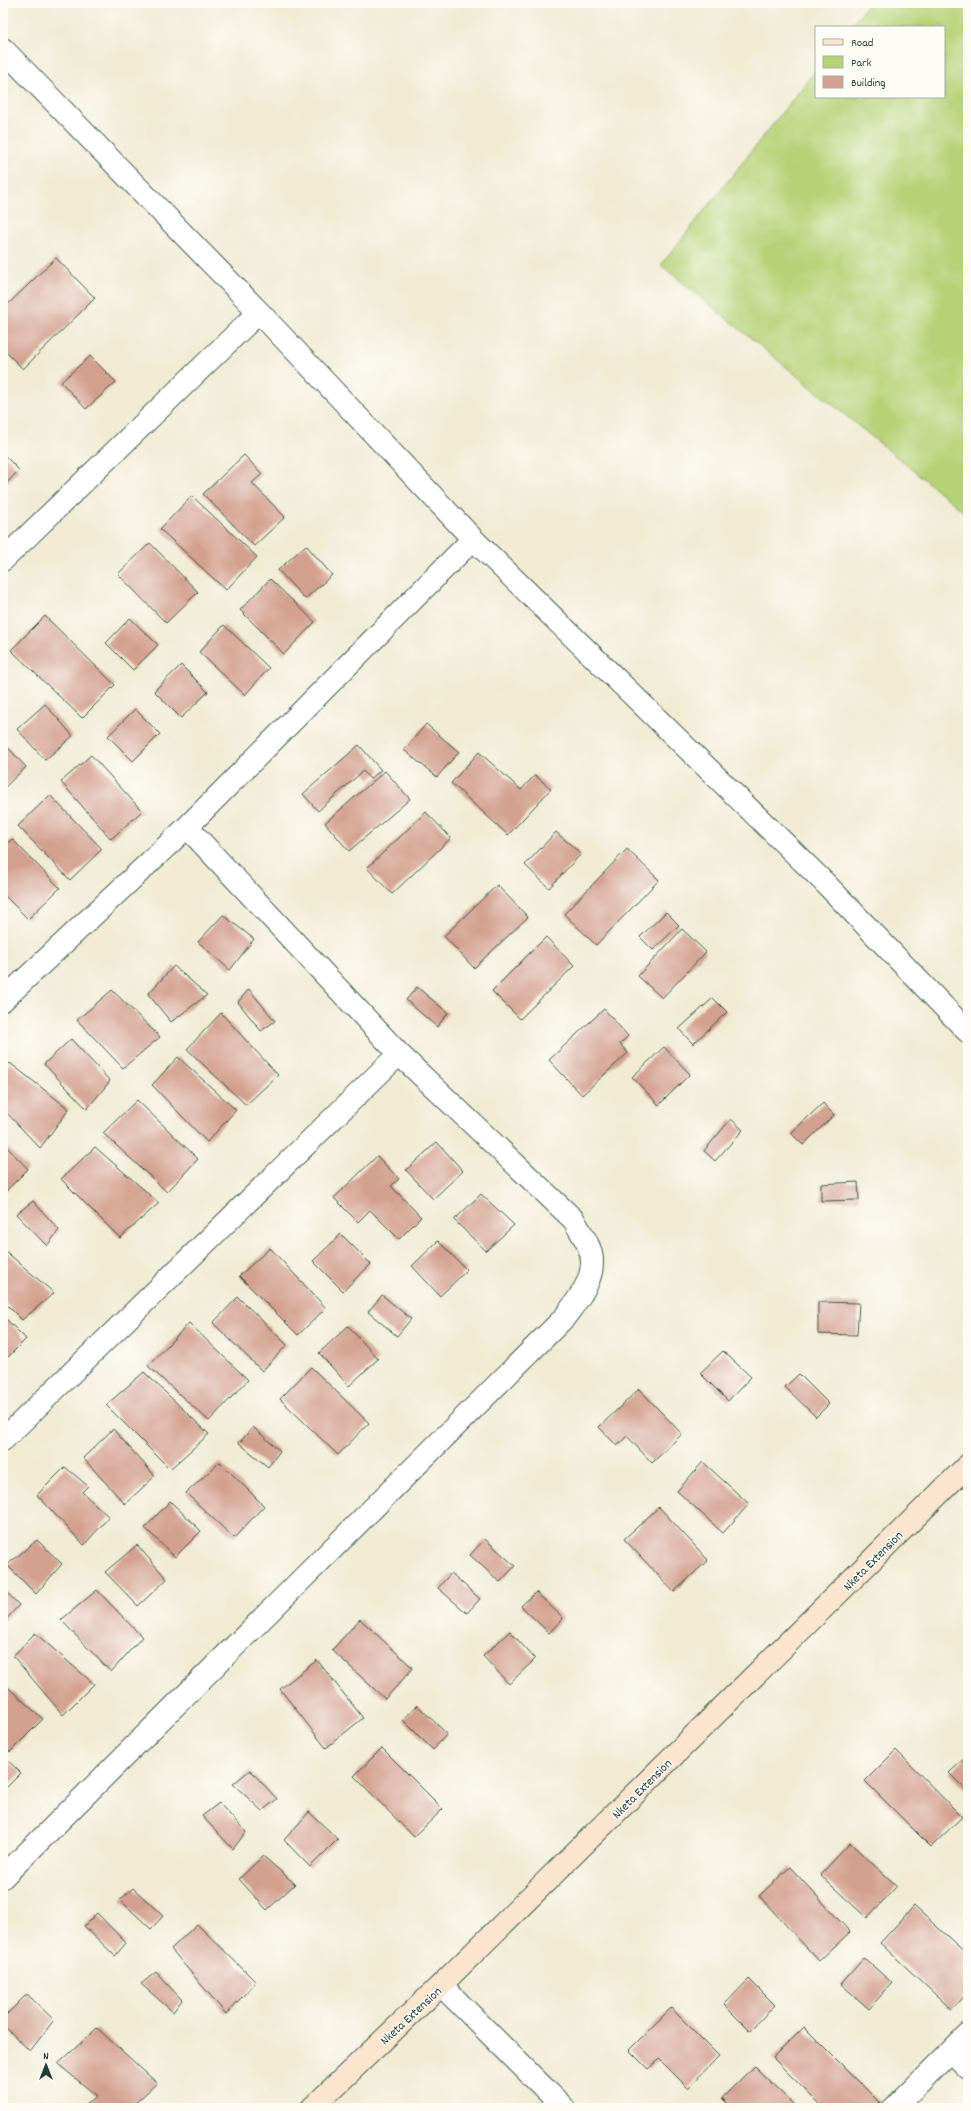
<svg xmlns="http://www.w3.org/2000/svg" width="971" height="2111" font-family="Dekko,sans-serif">
<style>
.green{fill:#b7d177;stroke:#6b8756}
.building{fill:#d3a08f}
.lines{fill:none;stroke-linecap:round;stroke-linejoin:round}
.street-casing{stroke:#3e574c;stroke-width:24}
.secondary-casing{stroke:#3e574c;stroke-width:24}
.street{stroke:#fff;stroke-width:22}
.secondary{stroke:#fbe5cf;stroke-width:22}
.labels{text-anchor:middle;stroke-width:3;stroke-linejoin:round;paint-order:stroke}
.street-label{font-size:13px;fill:#1f3d34;stroke:#fdfcf7}
</style>
<rect width="100%" height="100%" fill="#fdfcf7"/>
<filter id="ink" filterUnits="userSpaceOnUse"><feTurbulence type="fractalNoise" baseFrequency=".025" numOctaves="2"/><feDisplacementMap in="SourceGraphic" scale="8" xChannelSelector="R" yChannelSelector="G"/><feConvolveMatrix kernelMatrix="1 2 1 2 8 2 1 2 1" color-interpolation-filters="sRGB"/></filter>
<filter id="wash" filterUnits="userSpaceOnUse"><feTurbulence type="fractalNoise" baseFrequency=".012" numOctaves="4" result="noise"/><feDisplacementMap in="SourceGraphic" scale="16" xChannelSelector="R" yChannelSelector="G"/><feGaussianBlur stdDeviation="0.9" result="paint"/><feColorMatrix in="noise" values="0 0 0 0 0 0 0 0 0 0 0 0 0 0 0 0 0 1.4 0 .05"/><feComposite in="paint" operator="in"/></filter>
<g filter="url(#wash)">
<rect width="100%" height="100%" fill="#f1ebd3"/>
<path class="green" d="M869,3H968V515L661,265L816,70V97H944V27H850Z"/>
<g id="blocks">
<path class="building" d="M56,258L95,298L23,369L3,349V309Z
M90,356L116,382L86,409L61,382Z
M3,454L19,470L3,487Z
M244,455L262,474L252,483L285,517L254,546L203,494Z
M192,496L257,557L226,590L160,529Z
M150,543L198,592L166,623L118,574Z
M306,545L332,575L305,599L278,570Z
M270,579L315,622L284,654L240,610Z
M45,616L115,685L82,718L11,650Z
M130,618L158,645L133,670L106,643Z
M224,625L269,668L245,695L199,652Z
M181,665L208,692L181,718L154,691Z
M45,704L73,736L45,760L17,729Z
M135,709L160,734L133,761L108,736Z
M426,724L459,752L437,777L404,750Z
M3,742L26,767L3,789Z
M359,745L381,770L370,779L363,771L318,811L303,794Z
M479,752L521,790L535,775L551,789L508,835L451,783Z
M91,755L142,811L111,839L61,782Z
M385,771L410,799L349,851L325,823Z
M50,795L102,849L70,880L18,826Z
M426,812L451,838L392,894L367,868Z
M556,832L581,854L549,888L525,865Z
M12,839L60,888L28,919L3,894V847Z
M627,849L659,880L596,945L564,914Z
M497,885L528,917L474,968L444,936Z
M666,912L679,925L653,950L640,937Z
M223,915L254,939L230,970L198,942Z
M682,929L706,952L662,998L638,976Z
M546,937L574,966L520,1019L492,991Z
M174,966L207,995L171,1022L148,994Z
M417,987L448,1013L437,1027L406,1000Z
M249,989L275,1021L261,1031L238,1002Z
M112,990L160,1037L123,1068L77,1020Z
M713,998L727,1012L693,1044L679,1029Z
M604,1009L628,1036L620,1044L628,1053L582,1095L549,1060Z
M221,1013L278,1075L246,1105L187,1049Z
M71,1039L110,1081L87,1109L44,1064Z
M664,1047L690,1074L659,1105L632,1077Z
M178,1057L236,1110L207,1142L152,1085Z
M10,1063L69,1109L40,1148L3,1109V1070Z
M137,1100L198,1159L167,1192L103,1133Z
M823,1103L834,1115L803,1145L791,1133Z
M731,1119L743,1130L715,1161L704,1151Z
M437,1142L463,1171L433,1199L406,1170Z
M3,1143L28,1169L3,1194Z
M95,1147L159,1203L120,1238L61,1179Z
M377,1156L399,1179L391,1186L421,1217L399,1239L370,1210L358,1222L334,1198Z
M858,1182L859,1200L821,1201V1184Z
M481,1194L514,1225L486,1251L454,1220Z
M33,1201L59,1230L47,1246L16,1214Z
M341,1234L371,1264L343,1291L313,1261Z
M438,1241L467,1270L440,1296L412,1266Z
M270,1248L326,1308L298,1335L239,1276Z
M3,1249L54,1293L22,1320L3,1301Z
M382,1295L411,1319L397,1336L368,1312Z
M238,1297L287,1345L262,1371L213,1323Z
M818,1302L859,1303L857,1335L818,1334Z
M3,1316L26,1339L3,1362Z
M189,1323L248,1380L209,1421L148,1366Z
M348,1326L378,1359L349,1386L319,1353Z
M723,1351L751,1377L728,1401L700,1373Z
M311,1367L369,1423L338,1455L280,1399Z
M144,1372L209,1434L170,1469L106,1405Z
M799,1374L829,1404L816,1417L785,1387Z
M639,1389L682,1434L652,1463L627,1436L617,1446L599,1427Z
M253,1427L280,1451L268,1467L239,1443Z
M113,1429L155,1476L125,1504L83,1458Z
M220,1462L264,1506L234,1538L186,1493Z
M703,1462L749,1504L723,1533L677,1491Z
M65,1467L88,1486L82,1492L109,1517L84,1545L37,1495Z
M170,1501L201,1531L175,1557L145,1528Z
M659,1507L708,1560L674,1592L624,1539Z
M485,1539L515,1566L500,1582L470,1555Z
M37,1540L62,1564L36,1594L7,1565Z
M137,1545L167,1579L138,1606L105,1572Z
M451,1573L480,1599L467,1613L438,1588Z
M3,1588L19,1605L3,1623Z
M97,1590L142,1637L111,1672L61,1620Z
M536,1592L563,1618L549,1633L521,1606Z
M360,1619L413,1668L385,1699L332,1650Z
M510,1631L535,1659L509,1684L483,1656Z
M35,1633L94,1684L63,1715L13,1656Z
M317,1660L363,1718L326,1748L280,1689Z
M3,1683L43,1719L10,1752L3,1743Z
M417,1705L447,1734L433,1750L403,1720Z
M382,1748L443,1809L414,1837L354,1776Z
M896,1750L962,1817L931,1847L865,1781Z
M968,1755V1792L949,1773Z
M3,1756L21,1773L3,1791Z
M250,1770L277,1799L262,1811L233,1784Z
M219,1803L246,1832L233,1849L202,1816Z
M309,1812L338,1839L310,1867L284,1840Z
M850,1843L897,1886L867,1918L820,1875Z
M263,1856L295,1884L267,1910L239,1879Z
M790,1867L850,1932L819,1961L759,1896Z
M133,1888L163,1916L151,1929L120,1900Z
M914,1906L968,1955V1992L952,2010L880,1943Z
M97,1913L126,1943L115,1956L84,1926Z
M197,1924L256,1982L226,2014L171,1949Z
M864,1958L892,1983L869,2009L841,1984Z
M156,1972L182,2000L173,2012L141,1984Z
M749,1979L775,2005L750,2031L724,2005Z
M27,1994L54,2020L30,2051L3,2025V2018Z
M671,2008L719,2056L688,2088L659,2059L648,2069L629,2050Z
M804,2027L881,2104L877,2108H823L773,2058Z
M97,2028L157,2083L130,2108H81L97,2096L58,2064Z
M754,2066L797,2108H732L722,2098Z"/>
</g>
</g>
<g filter="url(#ink)">
<use href="#blocks" fill-opacity="0" stroke="#3e574c" stroke-width="1"/>
<g class="lines">
<g class="street-casing">
<path id="street" d="M3,49L259,312L473,539L826,884L968,1032
M3,560L259,312
M3,1000L187,827L473,539
M3,1440L399,1054
M3,1877L564,1318C580,1297 601,1272 588,1245C584,1236 578,1228 574,1220L399,1054L187,827
M441,1985L564,2108
M952,2052L968,2068
M894,2108L968,2034"/>
</g>
<g class="secondary-casing">
<path id="secondary" d="M312,2108L441,1985L968,1465"/>
</g>
<use href="#street" class="street"/>
<use href="#secondary" class="secondary"/>
</g>
</g>
<g class="labels">
<g class="street-label">
<text transform="translate(872 1560) rotate(-45)" y="5">Nketa Extension</text>
<text transform="translate(641 1788) rotate(-45)" y="5">Nketa Extension</text>
<text transform="translate(410 2015) rotate(-43)" y="5">Nketa Extension</text>
</g>
</g>
<rect width="971" height="2111" fill="none" stroke="#fdfcf7" stroke-width="16"/>
<rect x="815" y="26" width="130" height="72" fill="#fdfcf7" stroke="#a4b0a9"/>
<rect x="823" y="39" width="20" height="6" fill="#fbe5cf" stroke="#a4b0a9"/>
<text x="851" y="46" font-size="12" fill="#1f3d34">Road</text>
<rect x="823" y="56" width="20" height="12" fill="#b7d177" stroke="#a4b0a9"/>
<text x="851" y="66" font-size="12" fill="#1f3d34">Park</text>
<rect x="823" y="76" width="20" height="12" fill="#d3a08f" stroke="#a4b0a9"/>
<text x="851" y="86" font-size="12" fill="#1f3d34">Building</text>
<g transform="translate(46 2065)" stroke="#fdfcf7" stroke-width="3" paint-order="stroke">
<path d="M0-3L7 15L0 10L-7 15Z" fill="#1f3d34"/>
<text y="-6" font-size="11" font-weight="bold" text-anchor="middle" fill="#1f3d34">N</text>
</g>
</svg>
